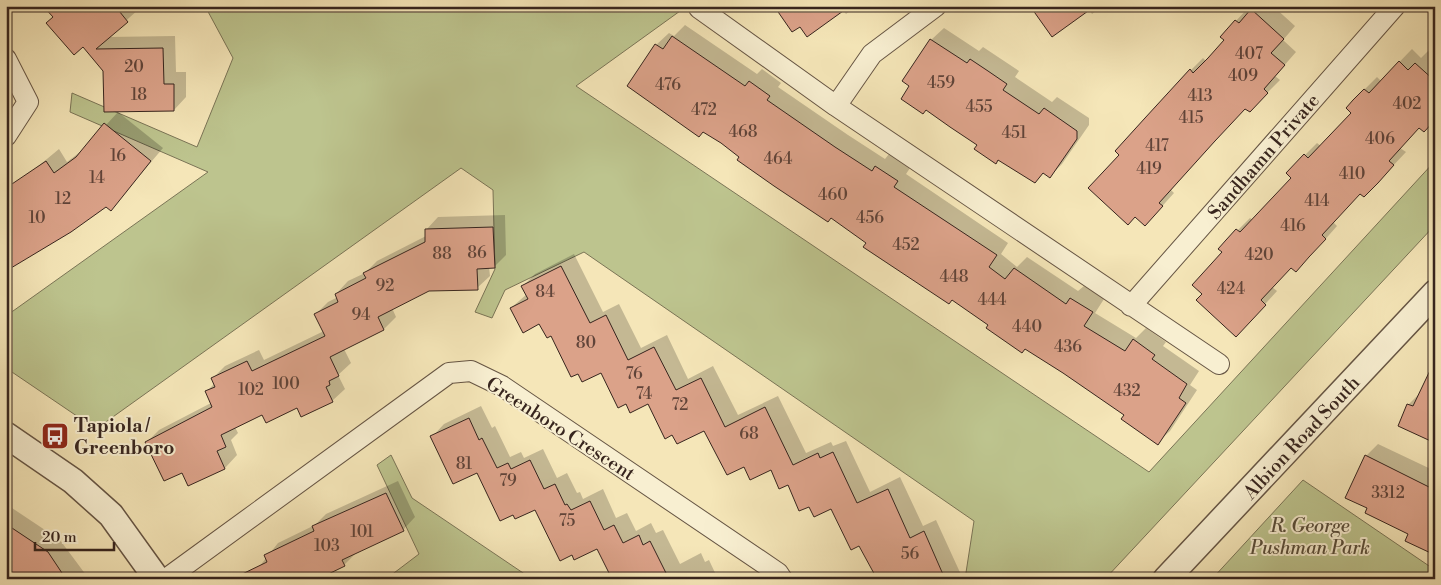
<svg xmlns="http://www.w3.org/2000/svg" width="1441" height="585" font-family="'Libre Bodoni',serif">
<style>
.green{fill:#bdc48e;stroke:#7a7456}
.shadow{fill:#0003}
.building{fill:#dba289;stroke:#37251e}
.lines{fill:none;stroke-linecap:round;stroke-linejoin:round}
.minor-casing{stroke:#654;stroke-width:22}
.tertiary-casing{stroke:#654;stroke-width:28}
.minor{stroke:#f8efd1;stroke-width:20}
.tertiary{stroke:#f8efd1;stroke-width:25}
.labels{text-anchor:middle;stroke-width:4;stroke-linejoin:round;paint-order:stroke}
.number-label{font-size:16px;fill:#604439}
.street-label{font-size:19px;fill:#37251e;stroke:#f8efd1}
.poi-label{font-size:19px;font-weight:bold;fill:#37251e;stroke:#f8efd1;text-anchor:start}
.park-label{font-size:19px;font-style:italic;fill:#584d3a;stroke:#f8efd1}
</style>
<rect width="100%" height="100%" fill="#f5e6b8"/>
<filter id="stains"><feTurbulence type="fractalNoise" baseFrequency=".004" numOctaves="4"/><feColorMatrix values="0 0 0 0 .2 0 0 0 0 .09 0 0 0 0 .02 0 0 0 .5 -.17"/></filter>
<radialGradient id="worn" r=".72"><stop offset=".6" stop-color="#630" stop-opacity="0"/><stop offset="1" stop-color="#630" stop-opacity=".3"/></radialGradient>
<path class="green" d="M205,6H687L576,86L1149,472L1435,161V225L1105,579H965L974,521L584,252L505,290L492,318L475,312L495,269L493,190L461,168L96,429L6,368V316L208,172L70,112L72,93L197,147L233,58Z
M391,455L412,498L532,579H386L419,554L377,465Z
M1303,480L1435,570V579H1212Z"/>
<path class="shadow" d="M45,6H138L140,8L108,37L175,36L176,72H186V97L174,110L105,70L84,45Z
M775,6H856L846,14L843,10Z
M1032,6H1102L1092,14L1089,9Z
M1256,6H1273L1295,26L1283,40L1296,52L1275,76L1280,80L1262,98L1246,107L1227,127L1171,190L1174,193L1157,212L1120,155L1191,70L1203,58L1206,61L1226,40L1221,37L1248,8L1251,11Z
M685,25L757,74L762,69L781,83L778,87L848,135L885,159L889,154L910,168L906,174L1008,243L1001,254L1017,267L1027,257L1078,291L1084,286L1104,299L1095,313L1136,338L1146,328L1166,342L1163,346L1199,371L1190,385L1197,390L1170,431L1157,443L1126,415L1064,372L741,156L656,45L669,33L674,36Z
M944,28L979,51L983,47L1019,71L1015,77L1052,102L1057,97L1089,118V125L1062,164L1050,176L1044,172L1035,182L911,86L931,40Z
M1412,49L1421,58L1428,51L1435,57V119L1420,127L1400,148L1406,152L1390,169L1360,192L1333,222L1337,226L1322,243L1292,266L1272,287L1277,291L1248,323L1204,294L1227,241L1250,218L1253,220L1293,178L1305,155L1317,143L1321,146L1352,113L1348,108L1365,89L1377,77L1381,81Z
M118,112L163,148L111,209L30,173L59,149L67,162L84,149Z
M505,215L506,255L494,267H489L490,276L477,288L428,290L392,308L396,317L384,329L344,349L351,363L338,375L345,389L332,401L263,413L235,427L238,433L231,440L237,455L225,468L189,484L183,471L146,443L159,430L211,403L206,392L215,383L212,379L225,366L259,350L264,360L324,331L316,314L328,302L338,297L336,294L348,281L365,273L377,261L426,236V230L438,217Z
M574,254L603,312L619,304L641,348L667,335L688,379L713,366L738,415L778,396L806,453L831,442L833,446L846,441L870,492L900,477L923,526L936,520L963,579H877L866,554L832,508L810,505L771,468L744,465L705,429L673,433L648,402L627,403L602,371L551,335L540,323L511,308L527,294L523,286L535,274Z
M1421,392L1435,442L1408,405Z
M481,406L492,428L495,426L510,457L521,452L524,458L543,449L557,478L567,473L577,493L580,492L583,499L603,489L616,518L627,513L636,531L651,523L656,533L663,530L680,564L701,553L705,562L709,560L718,579H613L598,547L572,553L535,508L478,471L432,437L444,424Z
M1378,444L1435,471V554L1410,533L1369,507L1366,456Z
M398,481L415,517L403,530L357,552L344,565L333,570L336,579H241L259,567L278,543L315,525L326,514Z
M6,504L60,540L89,579H6Z"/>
<path class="building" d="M43,6H115L128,22L96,49L163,48L164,84H174V111L104,112L103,71L83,47L74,55L46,23L53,17Z
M774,6H850L807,37L800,27L792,32Z
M1030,6H1095L1052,37Z
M1251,9L1284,39L1271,53L1285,65L1264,89L1268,93L1250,112L1245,109L1215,141L1159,203L1163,206L1145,226L1135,217L1128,225L1088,188L1119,155L1115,151L1145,118L1190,69L1193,73L1208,58L1224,40L1220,37L1235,20L1239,23Z
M672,36L745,86L749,81L770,96L767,100L835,147L872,171L875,166L898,181L894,187L997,255L989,267L1005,279L1014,268L1066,304L1070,298L1093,312L1084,326L1125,351L1133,339L1155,355L1152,359L1187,384L1179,398L1186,403L1158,445L1121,419L1124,415L1063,373L1025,349L1022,353L986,328L988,325L952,300L949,304L863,247L866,243L831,218L828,222L774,186L737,160L739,157L721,143L703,132L699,137L627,86L655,44L663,49Z
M930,39L967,63L970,59L988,71L1007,84L1003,90L1039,114L1044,108L1077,131V139L1050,178L1043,173L1035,183L998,160L996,164L974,149L977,145L950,127L926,110L923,114L901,99L909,86L902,81Z
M1399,61L1408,70L1415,63L1435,81V120L1424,132L1419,128L1389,161L1394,165L1378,183L1364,197L1360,194L1322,235L1326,239L1309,257L1296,272L1291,268L1261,300L1266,305L1236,337L1196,300L1202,294L1192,285L1222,252L1218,249L1226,240L1236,229L1240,232L1291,178L1286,173L1304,154L1308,158L1351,113L1346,108L1353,100L1364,89L1369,93Z
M104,123L151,161L111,211L106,207L71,232L6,271V188L46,161L54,173L76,157Z
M493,227L495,268L477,269L478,290L429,291L378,317L384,330L330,357L339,376L329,381L330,385L326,387L333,402L301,417L297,408L266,423L262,415L221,435L226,447L217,451L225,469L188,486L182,473L164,481L145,442L212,407L205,391L215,387L211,378L247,361L252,371L325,336L314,314L338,302L335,294L366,278L363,273L425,242V229Z
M561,266L590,323L606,315L628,360L654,347L676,390L701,378L725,427L765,407L793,465L818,453L820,458L833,452L857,503L888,489L910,538L924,531L945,579H877L859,546L851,550L831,509L814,517L809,507L799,511L788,485L779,489L771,470L750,480L744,467L727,475L704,431L677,444L672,435L665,439L648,404L630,413L626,404L618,408L601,373L582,382L578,374L571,377L551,336L547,338L539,324L523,333L510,308L528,299L521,286Z
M1435,360V443L1398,426L1407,404L1413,406Z
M469,418L479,440L482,438L497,468L508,463L511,469L530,460L544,489L555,484L565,505L567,504L571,510L590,501L604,530L614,525L623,543L639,535L643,545L650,541L669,579H612L597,549L574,560L572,555L560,561L535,510L515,519L513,515L500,521L477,473L453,484L430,436Z
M1365,455L1435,490V555L1405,541L1408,534L1365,513L1367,508L1345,498Z
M386,493L404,531L342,560L345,566L318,579H232L267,562L264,555L314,531L312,526Z
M6,524L48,552L66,579H6Z"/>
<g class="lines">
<g class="minor-casing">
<path id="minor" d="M699,8L836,106L1219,364
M6,59L28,102L6,136
M836,106L872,54L936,6
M1131,306L1395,6
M166,579L449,373L471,371L502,386L778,573L782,579"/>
</g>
<g class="tertiary-casing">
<path id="tertiary" d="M6,435L73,481L111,515L157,579
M1166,579L1435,293"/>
</g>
<use href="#minor" class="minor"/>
<use href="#tertiary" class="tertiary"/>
</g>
<defs>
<g id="bus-square" transform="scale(1.4375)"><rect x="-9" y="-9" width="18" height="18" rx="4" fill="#8f2418" stroke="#f8efd1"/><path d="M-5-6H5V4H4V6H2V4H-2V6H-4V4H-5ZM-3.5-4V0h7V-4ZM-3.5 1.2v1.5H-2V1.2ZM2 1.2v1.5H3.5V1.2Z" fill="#fff"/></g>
</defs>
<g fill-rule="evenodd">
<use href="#bus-square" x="55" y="436"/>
</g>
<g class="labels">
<g class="number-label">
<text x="1249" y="59">407</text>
<text x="134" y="72">20</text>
<text x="1243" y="81">409</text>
<text x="941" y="88">459</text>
<text x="668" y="90">476</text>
<text x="139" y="100">18</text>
<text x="1200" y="101">413</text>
<text x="1407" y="109">402</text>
<text x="979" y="112">455</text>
<text x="704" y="115">472</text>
<text x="1191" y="123">415</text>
<text x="743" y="137">468</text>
<text x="1014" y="138">451</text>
<text x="1380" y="144">406</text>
<text x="1157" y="151">417</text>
<text x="118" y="161">16</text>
<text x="778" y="164">464</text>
<text x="1149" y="174">419</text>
<text x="1352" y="179">410</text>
<text x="97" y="183">14</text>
<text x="833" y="200">460</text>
<text x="63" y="204">12</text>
<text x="1317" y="206">414</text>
<text x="37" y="223">10</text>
<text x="870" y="223">456</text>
<text x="1293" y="231">416</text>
<text x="906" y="250">452</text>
<text x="477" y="258">86</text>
<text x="442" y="259">88</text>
<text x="1259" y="260">420</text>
<text x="954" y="282">448</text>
<text x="385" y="291">92</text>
<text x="1231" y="294">424</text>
<text x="545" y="297">84</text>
<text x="992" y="305">444</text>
<text x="361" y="320">94</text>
<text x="1027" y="332">440</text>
<text x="586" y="348">80</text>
<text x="1068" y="352">436</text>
<text x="634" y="379">76</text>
<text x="286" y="389">100</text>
<text x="251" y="395">102</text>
<text x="1127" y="396">432</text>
<text x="644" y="399">74</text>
<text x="680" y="410">72</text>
<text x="749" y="439">68</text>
<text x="464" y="469">81</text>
<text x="508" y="486">79</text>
<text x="1388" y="498">3312</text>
<text x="567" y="526">75</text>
<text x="362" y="537">101</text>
<text x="327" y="551">103</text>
<text x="910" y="559">56</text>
</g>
<g class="street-label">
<text transform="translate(1263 156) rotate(-49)" y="7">Sandhamn Private</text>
<text transform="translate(561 428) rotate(33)" y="7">Greenboro Crescent</text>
<text transform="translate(1301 437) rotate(-47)" y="7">Albion Road South</text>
</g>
<g class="poi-label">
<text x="74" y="432">Tapiola /<tspan x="74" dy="22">Greenboro</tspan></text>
</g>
<g class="park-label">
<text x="1310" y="532">R. George<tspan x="1310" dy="22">Pushman Park</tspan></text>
</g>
</g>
<rect width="1441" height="585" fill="none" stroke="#f5e6b8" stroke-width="25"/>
<rect x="8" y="8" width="1426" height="570" fill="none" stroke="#37251e" stroke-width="2.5"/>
<rect x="12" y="12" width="1416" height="560" fill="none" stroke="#37251e"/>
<path d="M35 542v8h79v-8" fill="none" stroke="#37251e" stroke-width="2.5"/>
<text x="42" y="542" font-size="15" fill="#37251e" stroke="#f8efd1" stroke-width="4" paint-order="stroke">20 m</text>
<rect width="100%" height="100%" filter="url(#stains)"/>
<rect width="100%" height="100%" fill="url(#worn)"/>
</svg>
